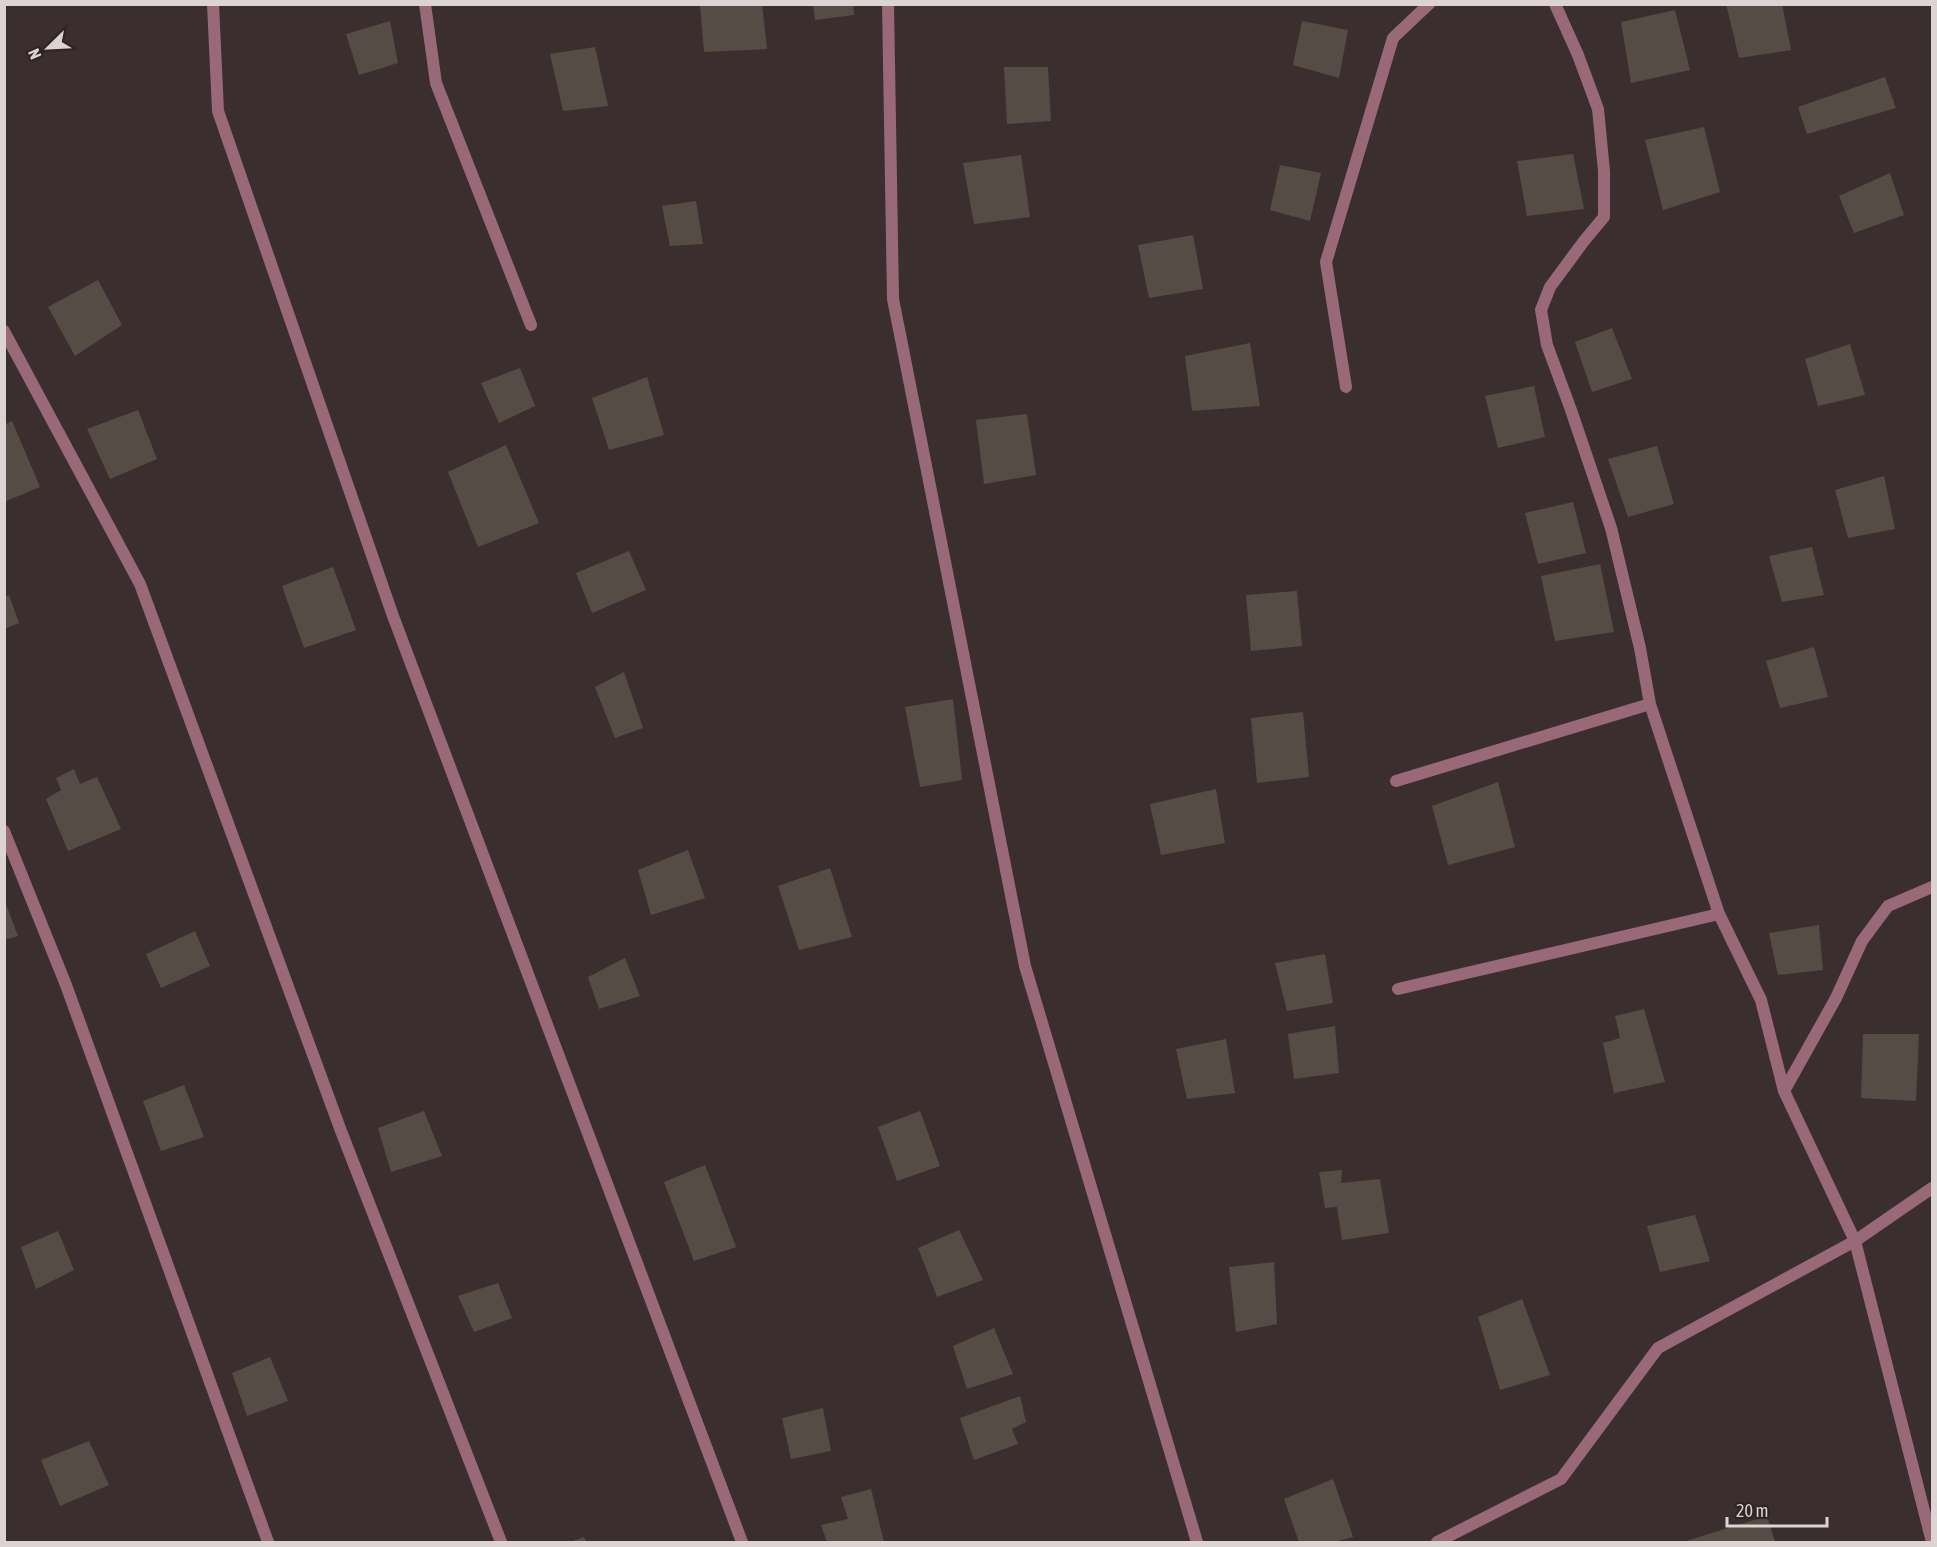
<svg xmlns="http://www.w3.org/2000/svg" width="1937" height="1547" font-family="'Asap Condensed',sans-serif">
<style>
.building{fill:#564c46}
.lines{fill:none;stroke-linecap:round;stroke-linejoin:round}
.street{stroke:#99697a;stroke-width:12}
</style>
<rect width="100%" height="100%" fill="#3a2f2e"/>
<path class="building" d="M700,4H762L767,49L704,52Z
M813,4H853L854,15L815,20Z
M1726,4H1782L1791,50L1739,58Z
M1675,10L1690,70L1631,83L1621,22Z
M390,21L398,63L359,75L346,34Z
M1302,21L1348,30L1339,78L1293,65Z
M595,47L608,106L563,111L550,54Z
M1004,67H1048L1051,121L1007,124Z
M1885,77L1896,108L1807,134L1798,107Z
M1704,127L1720,192L1663,210L1645,140Z
M1573,154L1584,209L1527,216L1517,161Z
M1021,155L1030,217L974,224L963,163Z
M1280,165L1321,173L1310,221L1270,210Z
M1890,173L1904,215L1854,233L1839,196Z
M696,201L703,244L670,246L662,206Z
M1193,235L1203,289L1149,298L1138,245Z
M98,280L122,325L75,356L48,307Z
M1612,328L1632,379L1592,392L1575,342Z
M1250,343L1260,406L1192,411L1185,356Z
M1850,344L1865,395L1818,406L1805,359Z
M520,368L535,406L499,423L481,383Z
M647,377L664,435L609,450L592,398Z
M1534,386L1545,437L1498,448L1485,396Z
M138,410L157,459L110,479L87,429Z
M1027,414L1036,475L984,484L976,420Z
M12,421L40,487L4,502V425Z
M506,445L539,523L478,547L448,472Z
M1657,446L1674,504L1628,517L1608,459Z
M1884,476L1895,529L1848,538L1835,490Z
M1573,502L1586,553L1538,564L1525,513Z
M1812,547L1824,595L1782,602L1769,556Z
M629,551L646,590L592,613L576,573Z
M1600,564L1614,632L1555,641L1541,576Z
M333,567L356,630L304,648L282,586Z
M1297,591L1302,646L1251,651L1246,595Z
M9,595L19,623L4,629V597Z
M1814,647L1828,697L1780,708L1766,661Z
M624,672L643,728L615,738L595,687Z
M953,699L962,780L920,787L905,707Z
M1303,712L1309,777L1257,783L1251,718Z
M74,769L80,784L97,777L121,829L68,851L46,799L61,790L56,778Z
M1498,782L1515,847L1448,865L1432,806Z
M1216,789L1225,843L1161,855L1150,804Z
M688,850L705,898L651,915L638,870Z
M830,868L852,937L799,950L778,886Z
M4,899L18,936L4,940Z
M1819,925L1823,970L1778,975L1769,933Z
M195,931L210,966L161,988L146,954Z
M1325,954L1333,1003L1287,1011L1275,963Z
M625,958L640,996L599,1009L588,977Z
M1644,1009L1665,1082L1614,1093L1603,1043L1620,1038L1615,1016Z
M1335,1026L1339,1073L1294,1079L1288,1034Z
M1863,1034H1919L1916,1101L1861,1098Z
M1226,1039L1235,1093L1187,1099L1176,1049Z
M184,1085L204,1137L161,1151L143,1101Z
M424,1111L442,1156L391,1172L378,1128Z
M920,1111L940,1166L897,1181L878,1127Z
M705,1165L736,1247L694,1261L664,1182Z
M1342,1170L1341,1183L1380,1179L1389,1233L1342,1240L1337,1207L1325,1208L1319,1172Z
M1695,1215L1710,1261L1660,1272L1647,1226Z
M959,1230L983,1280L937,1297L918,1248Z
M58,1231L74,1270L36,1289L21,1247Z
M1274,1262L1277,1324L1236,1332L1229,1267Z
M498,1283L512,1318L474,1332L458,1296Z
M1522,1299L1550,1375L1500,1390L1478,1317Z
M994,1328L1013,1374L967,1389L953,1346Z
M270,1357L288,1401L247,1416L232,1373Z
M1020,1396L1026,1422L1012,1429L1018,1444L974,1460L960,1418Z
M823,1408L831,1451L791,1459L782,1418Z
M89,1441L109,1485L60,1506L41,1460Z
M1333,1479L1353,1537L1335,1542H1299L1284,1499Z
M871,1489L884,1542H827L821,1525L848,1519L841,1497Z
M1767,1516L1775,1542H1683Z
M584,1537L586,1542H570Z"/>
<g class="lines">
<path class="street" d="M213,4L218,111L393,616L742,1542
M425,4L436,83L531,325
M888,4L893,299L1025,966L1197,1542
M1555,4L1578,55L1598,109L1604,171V217L1584,241L1550,287L1541,310L1547,345L1571,410L1611,528L1640,648L1650,704L1719,914L1761,1000L1784,1091L1855,1241L1932,1542
M4,331L140,584L341,1131L501,1542
M1346,387L1326,262L1393,38L1429,4
M1396,781L1650,704
M4,831L66,985L268,1542
M1398,989L1719,914
M1784,1091L1836,998L1862,941L1888,906L1932,887
M1437,1542L1561,1479L1658,1348L1855,1241L1932,1188"/>
</g>
<rect width="1937" height="1547" fill="none" stroke="#dbd4d3" stroke-width="12"/>
<g transform="translate(48 48) rotate(246)" stroke="#302524" stroke-width="4.5" paint-order="stroke">
<path d="M0-4.5L10 22L0 15L-10 22Z" fill="#dbd4d3"/>
<text y="-9" font-size="16" font-weight="bold" text-anchor="middle" fill="#dbd4d3">N</text>
</g>
<path d="M1727 1517v9h100v-9" fill="none" stroke="#dbd4d3" stroke-width="3"/>
<text x="1736" y="1517" font-size="18" fill="#dbd4d3" stroke="#302524" stroke-width="4.5" paint-order="stroke">20 m</text>
</svg>
